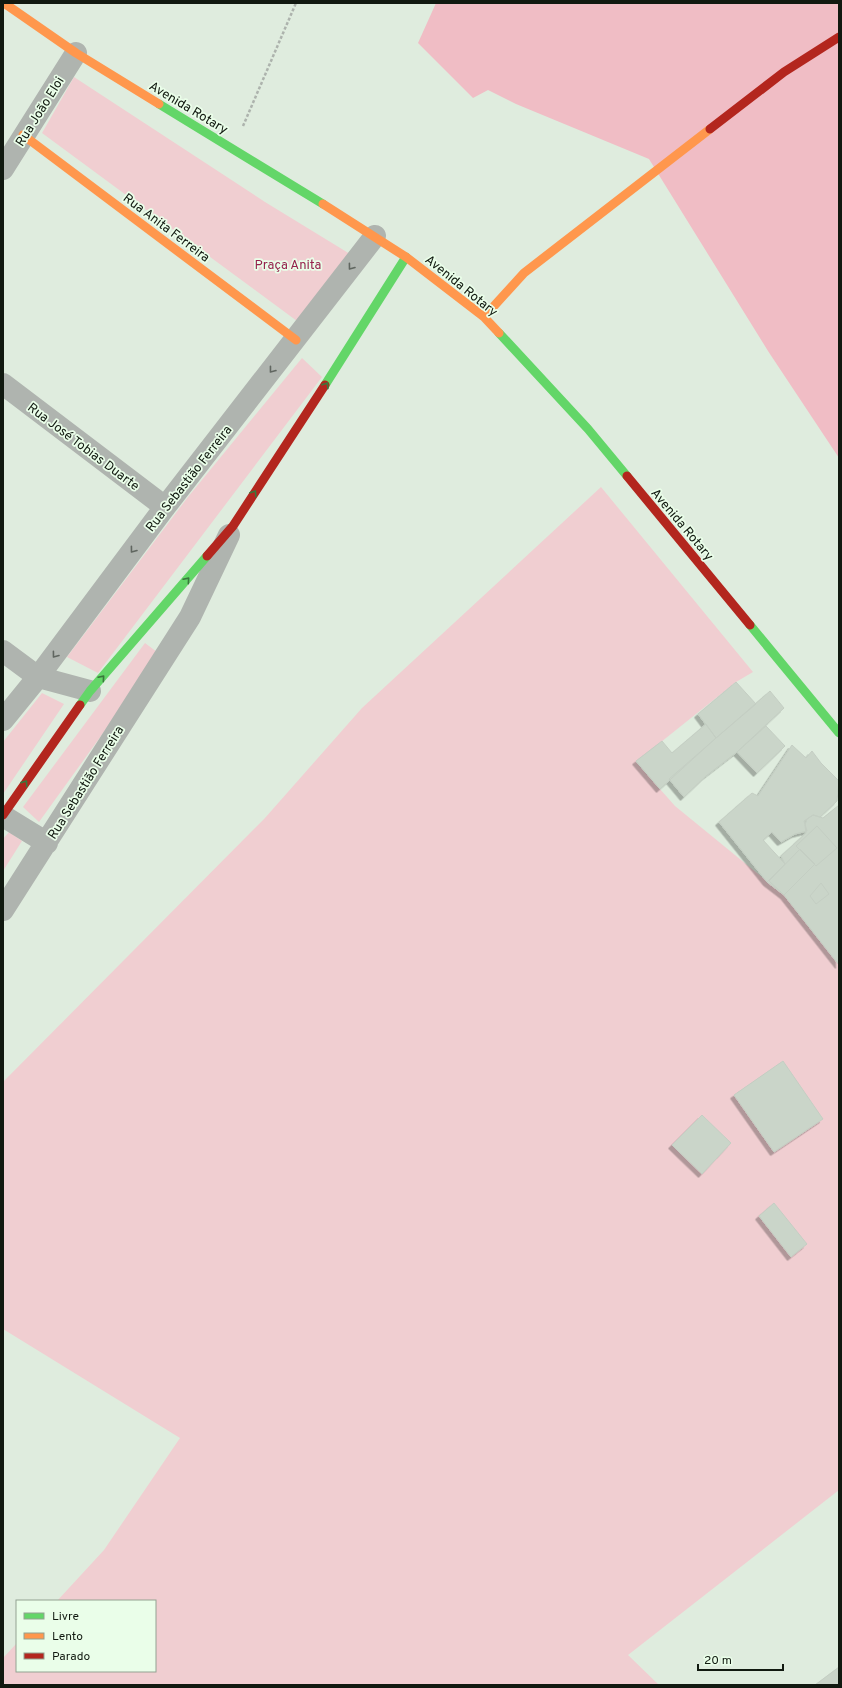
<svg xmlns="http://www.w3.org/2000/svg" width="842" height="1688" font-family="Overpass,sans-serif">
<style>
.green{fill:#f0ced1}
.forest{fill:#f0bdc5}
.building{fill:#cad5c9;stroke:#c4cec3;filter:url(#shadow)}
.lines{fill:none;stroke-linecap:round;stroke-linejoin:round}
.path{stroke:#adb3ad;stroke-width:2.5;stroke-dasharray:3 2;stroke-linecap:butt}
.street{stroke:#afb4af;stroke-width:22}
.fast{stroke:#63d668;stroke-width:9}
.slow{stroke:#ff974d;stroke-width:9}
.jam{stroke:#b3261e;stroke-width:9}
.oneway{stroke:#606660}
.oneway2{stroke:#3a783c}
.labels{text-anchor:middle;stroke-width:3.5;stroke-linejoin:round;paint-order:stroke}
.street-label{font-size:13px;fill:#111910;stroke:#eafee9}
.park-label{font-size:13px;fill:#95204b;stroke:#eafee9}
</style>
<defs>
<filter id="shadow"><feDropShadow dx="-3.5" dy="3.5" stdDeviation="0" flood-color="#0004"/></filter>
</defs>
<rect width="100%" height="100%" fill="#dfecde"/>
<path class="green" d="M74,77L265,202L350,254L301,324L42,133Z
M302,358L322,377L98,673L67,657L188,497Z
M601,487L753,672L736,682L636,762L675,806L784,895L839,960V1490L628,1655L659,1685H5L3,1681V1658L17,1643V1671H155V1601H57L104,1550L180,1438L3,1329V1082L265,818L362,708Z
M145,643L157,652L106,729L39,822L23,807Z
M42,693L64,704L3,794V742Z
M9,832L22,841L3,871V839Z"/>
<path class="forest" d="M436,3H839V458L768,351L649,159L516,104L488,90L473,98L418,43Z"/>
<path class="building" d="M736,682L756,704L716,738L698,714Z
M770,691L784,708L737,752L706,776L684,797L669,779Z
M706,724L716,738L660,789L636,761L662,741L672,753Z
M766,726L785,746L757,773L737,752Z
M792,745L806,758L812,751L821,763L839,781L837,801L820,817L813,815L804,821L807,831L795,834L781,842L772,832L763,840L785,864L767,882L719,822L752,793L758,796Z
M839,805V965L784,895L767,882L785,864L781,856L806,833L805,825L807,819L813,815L823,818Z
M817,826L837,848L816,866L796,846Z
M800,849L815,864L784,895L769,881Z
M821,883L829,894L816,904L810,896Z
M783,1061L823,1119L774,1152L734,1095Z
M702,1115L731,1143L702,1174L672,1145Z
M774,1203L807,1244L791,1257L759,1216Z
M839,1667V1685H815Z"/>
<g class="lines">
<path class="path" d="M243,126L296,3"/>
<path class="street" d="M3,169L76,53
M3,384L165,507
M3,651L38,677L90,691
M3,720L38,677L165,507L375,236
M3,816L47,843
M3,910L190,617L229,535"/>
<path class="fast" d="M159,104L323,204
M499,333L588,429L627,476
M325,385L406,257
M750,625L839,733
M80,705L90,691L207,556"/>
<path class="slow" d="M4,3L76,53L159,104
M23,135L296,340
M323,204L406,257L484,317L499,333
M484,317L524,273L710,129"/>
<path class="jam" d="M710,129L784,72L839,37
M627,476L750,625
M207,556L233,526L325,385
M3,815L80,705"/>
</g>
<defs><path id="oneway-chevron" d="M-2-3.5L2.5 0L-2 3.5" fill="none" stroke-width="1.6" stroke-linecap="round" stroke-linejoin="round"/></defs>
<g class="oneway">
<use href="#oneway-chevron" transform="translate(351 267) rotate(127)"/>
<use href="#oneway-chevron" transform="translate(272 370) rotate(128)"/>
<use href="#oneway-chevron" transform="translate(133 550) rotate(127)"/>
<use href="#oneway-chevron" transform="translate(55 655) rotate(127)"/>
</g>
<g class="oneway2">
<use href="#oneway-chevron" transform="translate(326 385) rotate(-57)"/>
<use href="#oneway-chevron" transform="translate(254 493) rotate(-57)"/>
<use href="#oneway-chevron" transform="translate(187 580) rotate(-49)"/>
<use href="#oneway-chevron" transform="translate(102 678) rotate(-49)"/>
<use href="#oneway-chevron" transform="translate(25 783) rotate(-55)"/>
</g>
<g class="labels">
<g class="street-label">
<text transform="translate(189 107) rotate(31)" y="5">Avenida Rotary</text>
<text transform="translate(39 111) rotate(-58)" y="5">Rua João Eloi</text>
<text transform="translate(167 227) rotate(37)" y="5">Rua Anita Ferreira</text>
<text transform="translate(462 285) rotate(39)" y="5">Avenida Rotary</text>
<text transform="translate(84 446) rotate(37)" y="5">Rua José Tobias Duarte</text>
<text transform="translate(188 478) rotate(-52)" y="5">Rua Sebastião Ferreira</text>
<text transform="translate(683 524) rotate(50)" y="5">Avenida Rotary</text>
<text transform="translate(85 782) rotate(-58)" y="5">Rua Sebastião Ferreira</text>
</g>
<g class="park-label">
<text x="288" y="269">Praça Anita</text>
</g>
</g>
<rect width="842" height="1688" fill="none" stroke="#111910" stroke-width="8"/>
<rect x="16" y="1600" width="140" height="72" fill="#eafee9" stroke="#93a292"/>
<rect x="24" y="1613" width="20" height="6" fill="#63d668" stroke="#93a292"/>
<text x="52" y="1620" font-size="12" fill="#111910">Livre</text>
<rect x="24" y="1633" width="20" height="6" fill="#ff974d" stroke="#93a292"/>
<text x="52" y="1640" font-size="12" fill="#111910">Lento</text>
<rect x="24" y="1653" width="20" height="6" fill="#b3261e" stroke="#93a292"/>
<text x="52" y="1660" font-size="12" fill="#111910">Parado</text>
<path d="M698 1664v6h85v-6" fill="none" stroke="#111910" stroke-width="2"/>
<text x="704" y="1664" font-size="12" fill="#111910" stroke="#eafee9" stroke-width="3" paint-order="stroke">20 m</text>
</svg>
